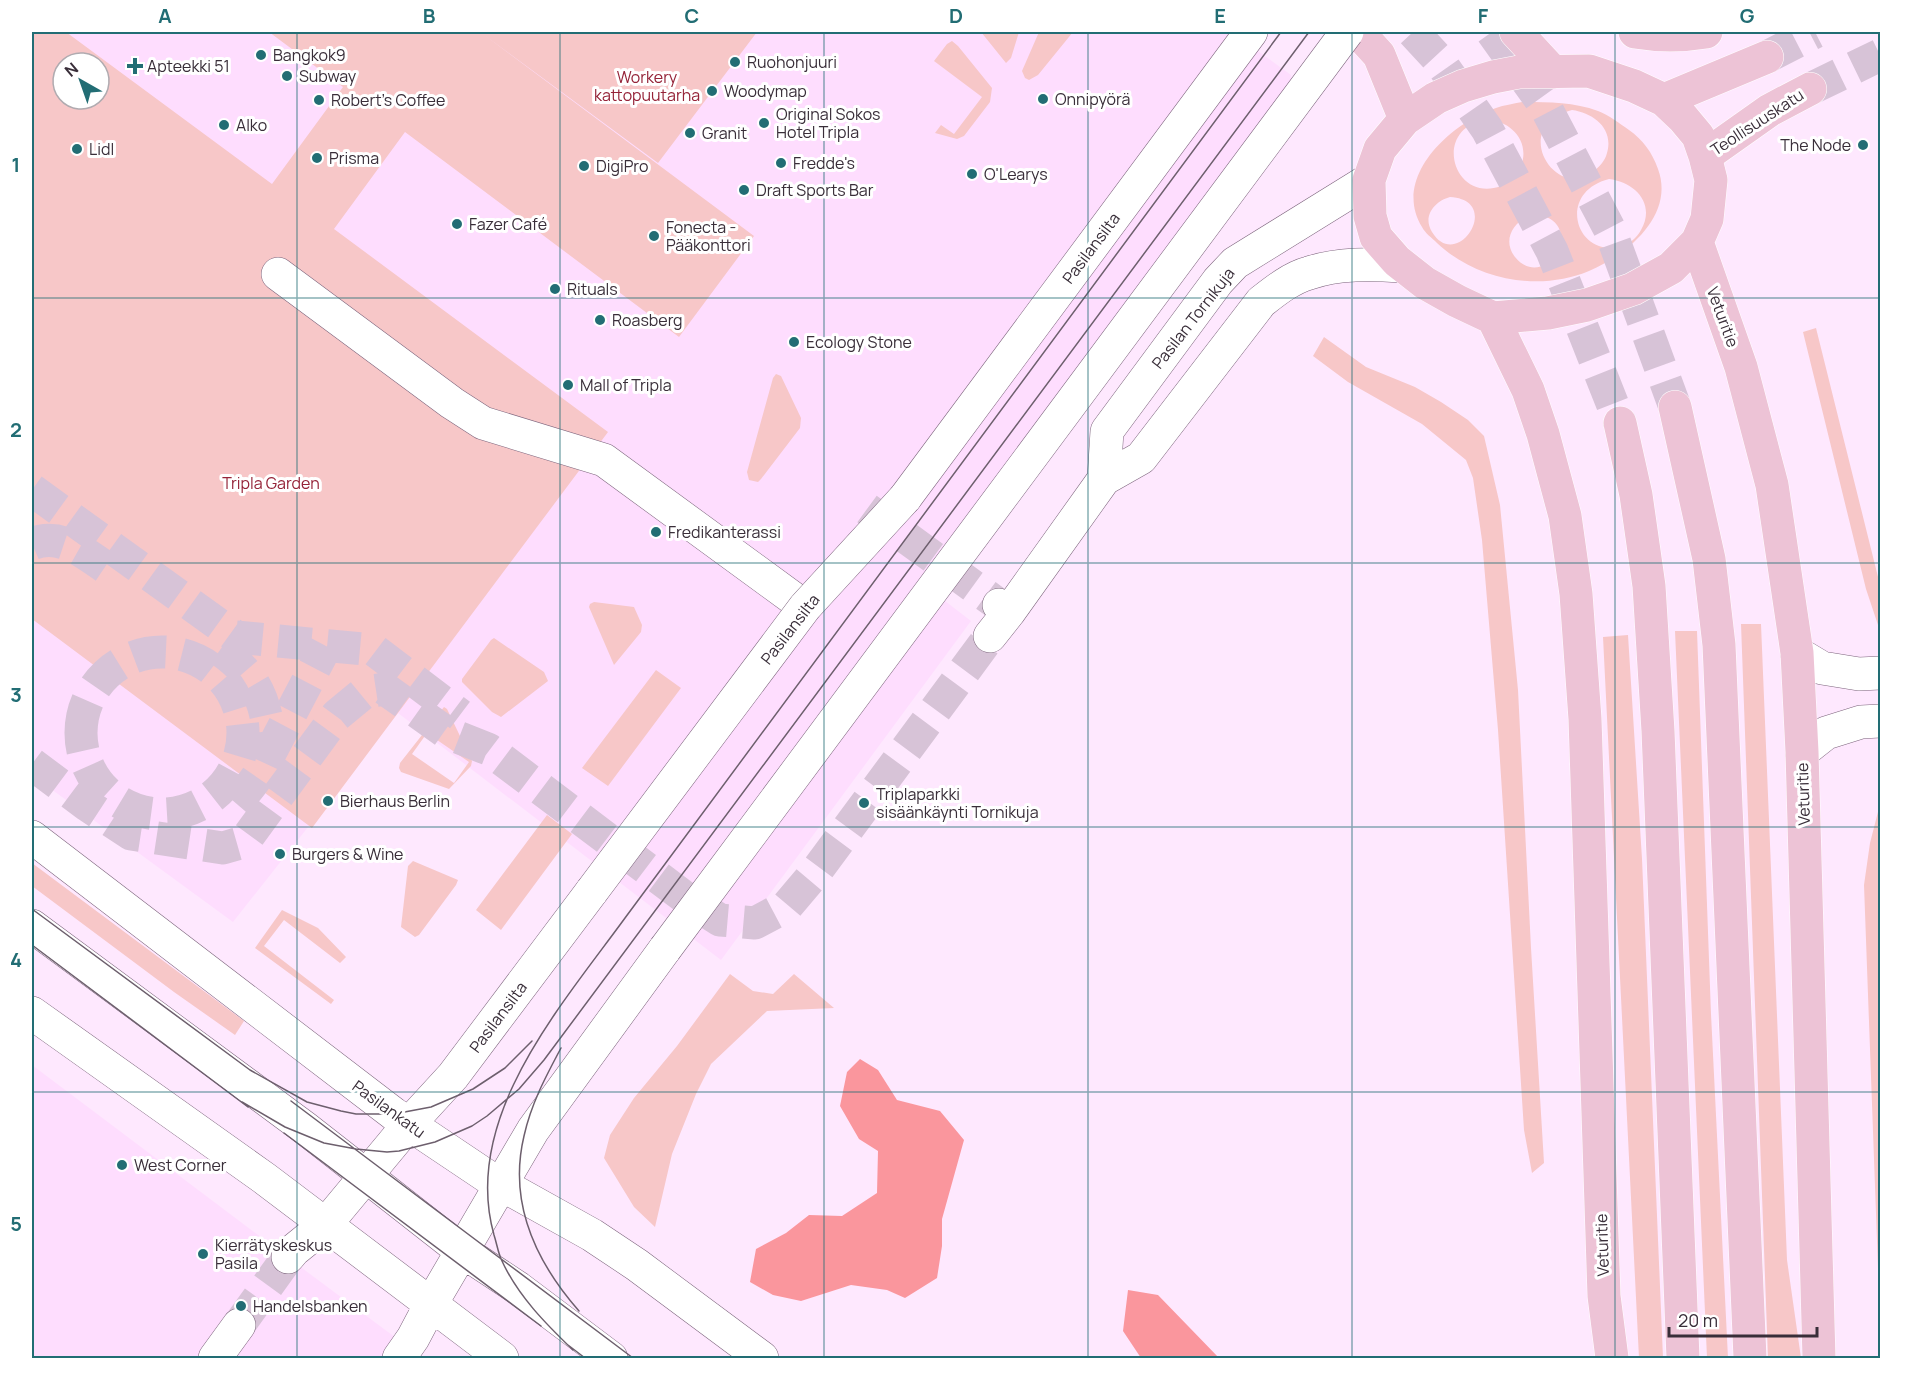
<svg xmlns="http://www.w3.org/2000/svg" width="1912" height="1390" font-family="Manrope,sans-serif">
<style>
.built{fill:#feddfe;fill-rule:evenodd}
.green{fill:#f7c7c8;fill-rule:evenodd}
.forest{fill:#fa969d}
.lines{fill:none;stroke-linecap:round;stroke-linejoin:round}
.minor-tunnel{stroke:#d7c3d7;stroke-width:33;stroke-dasharray:33 16;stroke-linecap:butt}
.major-tunnel{stroke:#d7c3d7;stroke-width:33;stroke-dasharray:33 16;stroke-linecap:butt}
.minor-casing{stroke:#7d657d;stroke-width:34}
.major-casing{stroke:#fff;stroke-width:34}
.minor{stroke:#fff;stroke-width:33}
.major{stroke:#edc3d6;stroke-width:33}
.tram{stroke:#6d5f6d;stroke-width:1.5}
.minor-bridge-casing{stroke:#7d657d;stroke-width:34;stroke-linecap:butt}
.minor-bridge{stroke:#fff;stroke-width:33}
.grid{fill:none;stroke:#226d74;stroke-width:1.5;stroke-opacity:0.55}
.poi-dot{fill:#226d74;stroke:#fff;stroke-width:2}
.labels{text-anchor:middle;stroke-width:6;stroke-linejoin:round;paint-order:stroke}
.poi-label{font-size:16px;fill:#392e39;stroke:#fff;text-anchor:start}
.park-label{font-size:16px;fill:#952338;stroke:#fff}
.street-label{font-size:16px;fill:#392e39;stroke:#fff}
.neatline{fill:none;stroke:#226d74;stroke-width:2}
.grid-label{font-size:20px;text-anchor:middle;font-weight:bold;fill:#226d74}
</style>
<rect width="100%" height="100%" fill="#fee8fe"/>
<path class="built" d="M32,32H1232L1291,75L1295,127L945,601L971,621L721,960L398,713L233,922L32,775ZM63,63H99V99H63Z
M32,1065L314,1277L423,1358H32Z"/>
<path class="green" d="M32,32H66L272,184L343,87L269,32H757L658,163L483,34L754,236L679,337L405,132L334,229L608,432L312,828L32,619ZM63,63H99V99H63Z
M981,32H1019L1011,58L1006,63Z
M1039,32H1073L1038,75L1029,80L1025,78L1022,71Z
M952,41L958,46L992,88L990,102L964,136L957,139L935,133L941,125L954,134L982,97L934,61L947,44Z
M1522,102C1548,102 1574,102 1598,111C1609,115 1619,123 1629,130C1643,140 1652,152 1658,169C1675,215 1628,254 1589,271C1539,292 1476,280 1437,243C1432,238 1425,233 1422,227C1391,177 1452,122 1496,108C1504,105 1513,104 1522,102ZM1572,110C1594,113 1614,129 1607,153C1605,161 1599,167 1593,172C1556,202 1508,126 1572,110ZM1487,119C1509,121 1529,139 1522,163C1518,174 1511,182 1501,186C1454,204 1430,129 1487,119ZM1609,179C1635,182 1656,204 1641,230C1636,239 1629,244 1620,246C1577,259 1555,193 1609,179ZM1450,197C1504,200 1457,273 1432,232C1422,216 1435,201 1450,197ZM1533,214C1591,219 1546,295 1515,257C1501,239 1515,220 1533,214Z
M1816,328L1880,585V631L1866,589L1803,332Z
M1324,337L1366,367L1415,387L1441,402L1468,420L1484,436L1500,505L1518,690L1531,948L1544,1163L1532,1173L1524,1130L1498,730L1482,540L1473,478L1466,460L1422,424L1348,382L1313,356Z
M776,374L781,376L801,418L800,428L761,479L758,482L749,480L747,472L773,378Z
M594,602L634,607L642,625L641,632L614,665L589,607L590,604Z
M1741,624H1761L1787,1260L1801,1358H1768Z
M1675,631H1697L1711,1014L1728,1358H1707Z
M1628,635L1642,859L1663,1358H1639L1603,637Z
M494,638L544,672L548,681L501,717L492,712L462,682V679L491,640Z
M656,670L681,688L608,786L582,768Z
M444,707L447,709L472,761L471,766L449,789L401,772L399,768L400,763ZM427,733L469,762L454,783L412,754Z
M1880,804V1323L1864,885L1870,843Z
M547,815L572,834L501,930L476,910Z
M413,861L458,880L456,885L419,935L415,937L401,927L408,866Z
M32,863L244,1021L235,1035L174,992L32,886Z
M282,910L318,928L346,957L340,963L284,920L264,946L334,1000L331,1004L255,948Z
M730,974L753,991L773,994L794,974L834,1008L767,1011L711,1064L696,1094L672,1154L655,1227L634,1207L604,1158L610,1135L634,1098L677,1046Z"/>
<path class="forest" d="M860,1059L878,1070L897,1100L940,1111L964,1140L942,1219V1246L937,1278L905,1298L887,1290L851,1285L801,1301L773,1295L750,1282L756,1249L786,1233L809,1215L842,1216L877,1193L878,1151L859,1139L840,1106L847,1072Z
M1128,1290L1158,1295L1219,1358H1141L1123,1331Z"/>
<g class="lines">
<path class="minor-tunnel" d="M32,490L236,637L374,650L460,715
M867,509L999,605
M32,544C59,532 83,552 105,567
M220,650C249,670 263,692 268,727C269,735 271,747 268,755C264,772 243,795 231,809
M81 733a81 81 0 1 1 162 0a81 81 0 1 1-162 0Z
M269,755L326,646
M32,764L87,805L131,834L223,848L244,842L337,715L365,692L385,689L447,733L488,749L687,899L720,920L755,923L787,906L815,873L990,636
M239,1325L288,1257"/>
<path class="major-tunnel" d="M1413,32L1438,59L1487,129L1552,251L1620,423
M1492,32L1545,106L1610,230L1675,407
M1767,57L1815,32
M1810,89L1880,55"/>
<g class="minor-casing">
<path id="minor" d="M278,274L452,403L483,423L604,460L805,607
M1104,479L1107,431L1218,281L1235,263L1369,180
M905,498L1251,32
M1009,612L1104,479L1141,458L1261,302C1275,291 1291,278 1309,273C1339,263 1371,264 1402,266
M990,636L1009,612L999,605
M1797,653L1822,668L1859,674L1880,673
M1802,752L1826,733L1861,722L1880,721
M32,837L394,1114L488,1177L592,1235L637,1265L762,1358
M32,926L305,1128L462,1251L518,1288L611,1358
M32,1013L264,1178L502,1358
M288,1257L294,1250L326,1224L409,1124L453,1076L592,891
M215,1358L239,1325
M399,1358L413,1338L431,1304L533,1130L665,949"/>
</g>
<g class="major-casing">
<path id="major" d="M1358,32L1379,55L1405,119
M1516,32L1553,72
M1635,32C1659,36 1682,36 1706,32
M1589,71L1634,86L1664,100L1683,118L1698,136L1705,156L1711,180L1707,219L1697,242L1671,268L1633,289L1587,305L1548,313L1493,318L1457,301L1425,283L1397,261L1376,237L1370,216L1369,180L1380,149L1405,119L1436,98L1463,86L1493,77L1519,72Z
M1664,100L1767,57
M1705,156L1770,110L1810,89
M1697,242L1741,367L1772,485L1797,653L1802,752L1819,1358
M1493,318L1528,390L1543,434L1565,516L1576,594L1585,719L1604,1296L1612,1358
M1675,407L1709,559L1719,645L1750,1358
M1620,423L1636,495L1649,586L1658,731L1683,1358"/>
</g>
<use href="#minor" class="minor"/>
<use href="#major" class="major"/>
<path class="tram" d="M32,909L250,1070L307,1102L341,1111L356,1114H394L431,1107L473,1089L505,1068L532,1041
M32,945L248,1107
M561,1048C546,1076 531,1104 524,1136C508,1203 536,1262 579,1311
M291,1101L633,1358
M242,1102L285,1127L324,1143L356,1149L387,1152L399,1151L435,1142L472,1126L487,1116L519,1089L544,1060L1309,32
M284,1133L541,1326
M568,1345L585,1358
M573,1350C546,1324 518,1296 502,1261C498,1253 497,1244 494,1235C461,1118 561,1006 625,918L1281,32"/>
<g class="minor-bridge-casing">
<path id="minor-bridge" d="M592,891L805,607L905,498
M665,949L1347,32"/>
</g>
<use href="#minor-bridge" class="minor-bridge"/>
</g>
<path class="grid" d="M297,32V1358M560,32V1358M824,32V1358M1088,32V1358M1352,32V1358M1615,32V1358M32,298H1880M32,563H1880M32,827H1880M32,1092H1880"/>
<g class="poi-dot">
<circle cx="261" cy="55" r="6"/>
<circle cx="735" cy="62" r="6"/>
<path d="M132 57h6v6h6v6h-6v6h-6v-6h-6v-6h6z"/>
<circle cx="287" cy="76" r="6"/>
<circle cx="712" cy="91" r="6"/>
<circle cx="1043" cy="99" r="6"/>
<circle cx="319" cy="100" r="6"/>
<circle cx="764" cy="123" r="6"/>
<circle cx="224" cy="125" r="6"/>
<circle cx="690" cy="133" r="6"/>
<circle cx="1863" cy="145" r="6"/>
<circle cx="77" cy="149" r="6"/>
<circle cx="317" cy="158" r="6"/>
<circle cx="781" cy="163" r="6"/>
<circle cx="584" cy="166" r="6"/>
<circle cx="972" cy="174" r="6"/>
<circle cx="744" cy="190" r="6"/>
<circle cx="457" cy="224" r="6"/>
<circle cx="654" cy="236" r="6"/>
<circle cx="555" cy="289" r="6"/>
<circle cx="600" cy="320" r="6"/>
<circle cx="794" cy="342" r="6"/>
<circle cx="568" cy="385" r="6"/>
<circle cx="656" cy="532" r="6"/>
<circle cx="328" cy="801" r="6"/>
<circle cx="864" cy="803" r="6"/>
<circle cx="280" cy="854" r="6"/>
<circle cx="122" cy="1165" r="6"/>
<circle cx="203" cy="1254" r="6"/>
<circle cx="241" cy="1306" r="6"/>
</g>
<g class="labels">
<g class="poi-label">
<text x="273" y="61">Bangkok9</text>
<text x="747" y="68">Ruohonjuuri</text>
<text x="147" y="72">Apteekki 51</text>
<text x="299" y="82">Subway</text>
<text x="724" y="97">Woodymap</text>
<text x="1055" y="105">Onnipyörä</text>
<text x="331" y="106">Robert's Coffee</text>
<text x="776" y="120">Original Sokos<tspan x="776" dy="18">Hotel Tripla</tspan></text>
<text x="236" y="131">Alko</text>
<text x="702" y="139">Granit</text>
<text x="1851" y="151" text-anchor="end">The Node</text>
<text x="89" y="155">Lidl</text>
<text x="329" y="164">Prisma</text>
<text x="793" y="169">Fredde's</text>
<text x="596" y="172">DigiPro</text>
<text x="984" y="180">O'Learys</text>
<text x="756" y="196">Draft Sports Bar</text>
<text x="469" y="230">Fazer Café</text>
<text x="666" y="233">Fonecta -<tspan x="666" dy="18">Pääkonttori</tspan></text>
<text x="567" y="295">Rituals</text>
<text x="612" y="326">Roasberg</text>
<text x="806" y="348">Ecology Stone</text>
<text x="580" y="391">Mall of Tripla</text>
<text x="668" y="538">Fredikanterassi</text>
<text x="876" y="800">Triplaparkki<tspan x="876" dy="18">sisäänkäynti Tornikuja</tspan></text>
<text x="340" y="807">Bierhaus Berlin</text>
<text x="292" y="860">Burgers &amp; Wine</text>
<text x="134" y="1171">West Corner</text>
<text x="215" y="1251">Kierrätyskeskus<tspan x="215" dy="18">Pasila</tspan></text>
<text x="253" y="1312">Handelsbanken</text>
</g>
<g class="park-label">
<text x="647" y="83">Workery<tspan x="647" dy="18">kattopuutarha</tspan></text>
<text x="271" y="489">Tripla Garden</text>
</g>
<g class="street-label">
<text transform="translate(1757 122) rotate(-33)" y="6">Teollisuuskatu</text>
<text transform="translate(1091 248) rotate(-53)" y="6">Pasilansilta</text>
<text transform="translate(1723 317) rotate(70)" y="6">Veturitie</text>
<text transform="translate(1193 318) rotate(-52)" y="6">Pasilan Tornikuja</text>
<text transform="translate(790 629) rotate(-52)" y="6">Pasilansilta</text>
<text transform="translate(1803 794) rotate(-92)" y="6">Veturitie</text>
<text transform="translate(498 1017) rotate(-53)" y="6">Pasilansilta</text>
<text transform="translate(389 1109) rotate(36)" y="6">Pasilankatu</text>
<text transform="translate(1602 1245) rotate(-92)" y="6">Veturitie</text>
</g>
</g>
<rect width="1912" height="1390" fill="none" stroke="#ffffff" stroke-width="66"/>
<g transform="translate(81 81) rotate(320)"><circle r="28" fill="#ffffff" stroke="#b0abb0" stroke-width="1.5"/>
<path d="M0-4.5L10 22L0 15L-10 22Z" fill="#226d74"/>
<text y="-9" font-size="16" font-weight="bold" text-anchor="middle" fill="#392e39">N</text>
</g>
<path d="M1669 1327v9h148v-9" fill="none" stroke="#392e39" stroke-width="3"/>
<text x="1678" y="1327" font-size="18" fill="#392e39" stroke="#ffffff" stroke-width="4.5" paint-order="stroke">20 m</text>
<rect x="33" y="33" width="1846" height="1324" class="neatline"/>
<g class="grid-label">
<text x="165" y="23">A</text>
<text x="429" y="23">B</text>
<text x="692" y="23">C</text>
<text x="956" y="23">D</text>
<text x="1220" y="23">E</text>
<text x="1483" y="23">F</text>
<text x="1747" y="23">G</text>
<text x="16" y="172">1</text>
<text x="16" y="437">2</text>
<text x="16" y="702">3</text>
<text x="16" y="967">4</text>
<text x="16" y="1231">5</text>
</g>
</svg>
